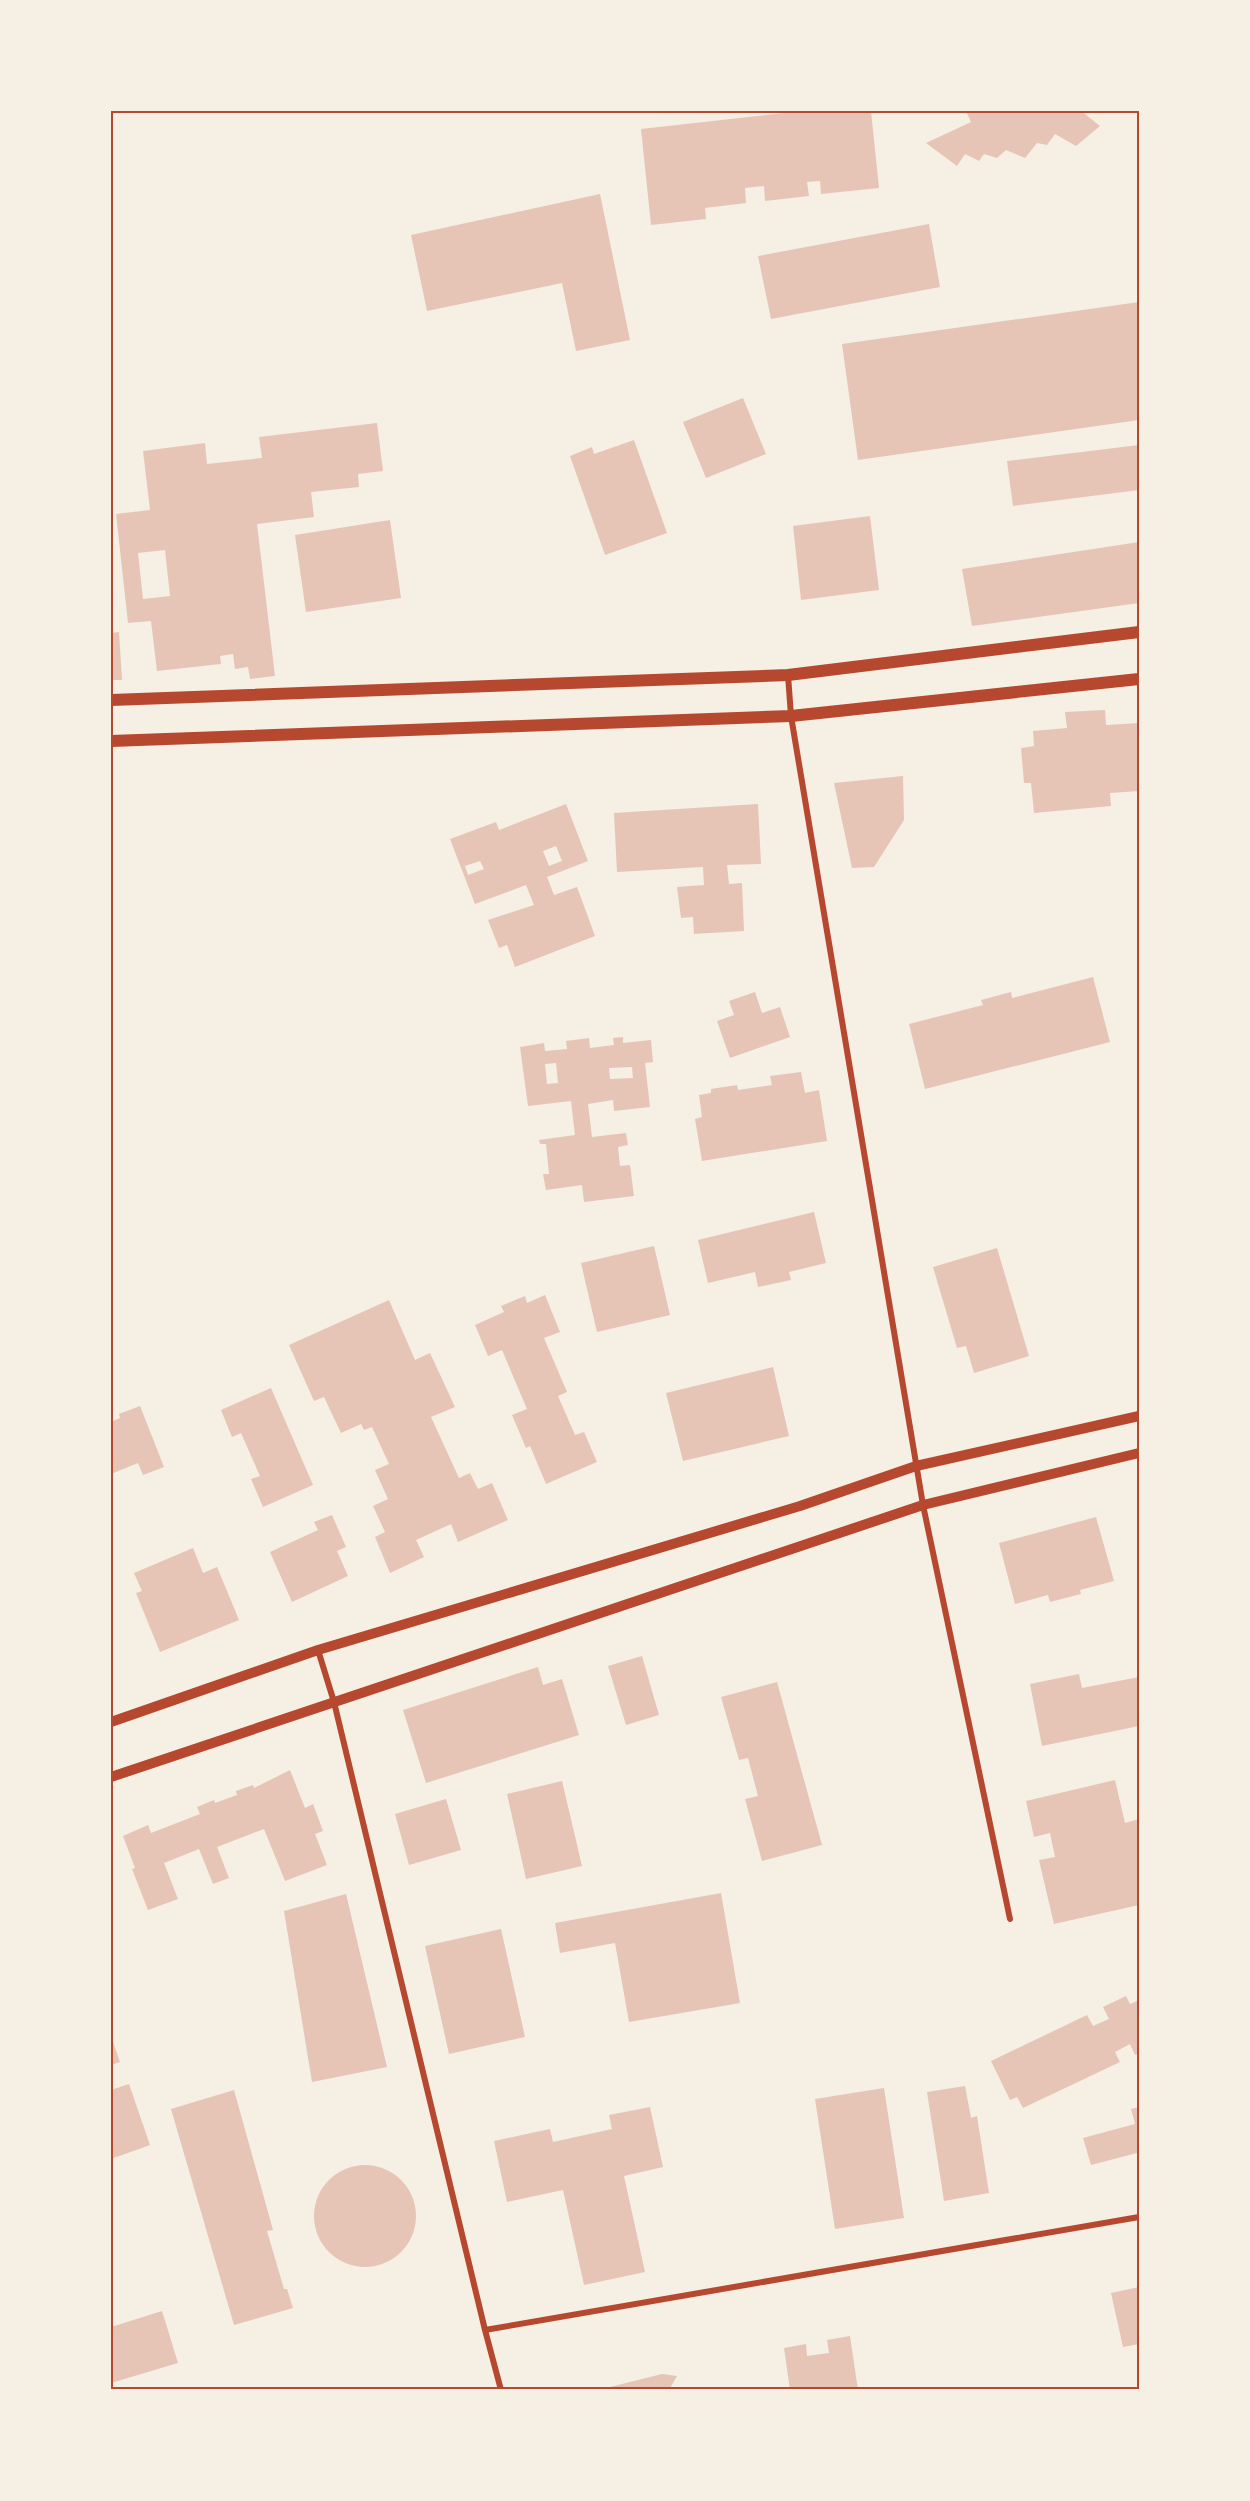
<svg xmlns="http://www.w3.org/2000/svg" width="1250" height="2501" font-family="Overpass,sans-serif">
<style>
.building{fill:#e6c5b7;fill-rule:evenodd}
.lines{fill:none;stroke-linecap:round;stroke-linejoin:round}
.minor{stroke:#b5482f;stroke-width:6}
.tertiary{stroke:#b5482f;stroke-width:10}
.secondary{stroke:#b5482f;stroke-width:12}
.neatline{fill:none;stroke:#b5482f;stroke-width:2}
</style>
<rect width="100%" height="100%" fill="#f6efe4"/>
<path class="building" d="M802,111H871L879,188L821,194L820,181L807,182L809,196L765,201L764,186L745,188L746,203L705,208L706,219L651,225L641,129Z
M971,111H1081L1100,126L1076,146L1055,134L1047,145L1037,143L1025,158L1006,150L997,158L984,154L979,161L965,154L957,166L926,143L971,122L967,113Z
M600,194L630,340L576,351L562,283L427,311L411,235Z
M929,224L940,287L771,319L758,256Z
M1139,302V420L858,460L842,344Z
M743,398L766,454L706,478L683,422Z
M377,423L383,471L358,474L359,487L311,492L314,517L257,524L275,676L250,679L248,667L235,669L233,654L220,656L221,664L157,671L151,621L128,623L116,514L150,510L143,451L205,443L207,464L262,458L259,437ZM165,550L170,596L143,599L138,553Z
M634,440L667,533L605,555L570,456L592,447L594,454Z
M1139,445V490L1013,506L1007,461Z
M870,516L879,590L801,600L793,526Z
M390,520L401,598L306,612L295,535Z
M1139,542V603L972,626L962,569Z
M119,632L122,680H111V633Z
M1105,710L1106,725L1139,723V791L1110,793L1111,806L1034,813L1031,783H1024L1021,748L1034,746L1033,731L1067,728L1065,712Z
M903,776L904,820L874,867L852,868L834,783Z
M566,804L588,861L547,877L554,895L577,887L595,936L515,967L507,945L499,948L488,920L534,905L526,885L475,904L450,839L496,822L499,830ZM556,846L562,861L549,866L543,851ZM480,861L484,869L468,875L465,866Z
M758,804L761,864L727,865L729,884L742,883L744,931L694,934L693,917L681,918L677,887L704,885L703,867L617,872L614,813Z
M1093,977L1110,1042L925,1089L909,1024L983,1005L981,1000L1011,992L1012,998Z
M755,992L762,1013L780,1007L790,1037L730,1058L717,1021L734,1015L729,1001Z
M623,1037V1043L651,1040L653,1062L645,1063L650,1107L614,1111L613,1100L588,1104L592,1137L626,1133L628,1145L618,1147L620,1166L630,1165L634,1196L584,1202L582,1185L546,1190L543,1174H549L546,1144H540L539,1140L575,1135L571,1101L528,1106L520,1047L544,1043L545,1051L567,1049L566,1041L589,1038L590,1048L614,1045L613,1038ZM556,1063L558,1083L547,1084L545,1064ZM632,1067L633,1078L610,1079L609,1068Z
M801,1072L805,1093L819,1090L827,1141L702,1161L695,1119L702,1117L699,1095L711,1093V1089L737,1085L738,1090L772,1085L770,1076Z
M814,1212L826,1263L789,1272L791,1280L758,1287L755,1272L708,1283L698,1240Z
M654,1246L670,1315L597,1332L581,1263Z
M997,1248L1029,1356L974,1373L966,1346L957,1348L933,1267Z
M545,1295L560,1332L544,1338L567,1392L558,1396L575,1435L584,1432L597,1462L546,1484L530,1446L526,1448L512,1415L527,1409L502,1350L488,1356L475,1325L504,1312L501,1306L525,1296L527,1303Z
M389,1300L415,1360L430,1353L455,1407L431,1417L459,1478L470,1473L478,1489L492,1483L508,1520L458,1542L451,1524L416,1540L424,1557L390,1573L375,1537L385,1532L373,1506L388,1499L375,1470L389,1464L372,1427L364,1430L361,1424L341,1433L324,1397L314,1401L289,1345Z
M773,1367L789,1436L683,1461L666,1393Z
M271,1388L313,1485L263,1507L251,1479L260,1476L241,1433L232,1437L221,1410Z
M140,1406L164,1467L143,1475L138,1463L111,1474V1422L120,1418L119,1414Z
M332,1515L346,1547L337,1551L348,1576L292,1602L270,1552L318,1530L314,1522Z
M1096,1517L1114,1581L1080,1590L1081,1594L1050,1602L1048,1595L1015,1604L999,1543Z
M193,1548L203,1573L217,1567L239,1620L160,1652L136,1593L142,1591L134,1573Z
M642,1656L659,1715L626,1725L608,1666Z
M538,1667L543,1685L562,1679L579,1735L426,1783L403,1710Z
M1079,1674L1082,1688L1139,1677V1726L1042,1746L1030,1684Z
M777,1682L822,1845L762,1861L745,1799L758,1796L748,1758L739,1760L721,1697Z
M290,1770L305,1808L313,1804L323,1831L315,1834L327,1865L285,1881L264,1829L217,1847L229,1878L213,1884L199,1849L164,1863L178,1899L148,1910L132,1869L135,1868L123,1836L148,1825L151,1833L200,1814L197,1807L214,1800L215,1803L237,1795L236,1791L253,1785L254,1788Z
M1115,1780L1125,1823L1139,1819V1905L1054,1924L1039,1860L1055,1857L1050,1833L1034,1837L1026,1801Z
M562,1781L582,1866L526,1879L507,1794Z
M446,1799L461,1850L409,1865L395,1814Z
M721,1893L740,2003L629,2022L615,1943L560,1953L555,1923Z
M346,1894L387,2067L312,2082L284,1911Z
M501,1929L525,2037L449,2054L425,1946Z
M1126,1996L1130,2004L1139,2000V2053L1135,2055L1130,2044L1115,2052L1120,2062L1023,2108L1017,2097L1010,2100L991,2061L1087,2015L1093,2026L1109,2019L1103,2007Z
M111,2036L120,2062L111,2065Z
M129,2084L150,2145L111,2159V2090Z
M965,2086L971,2118L977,2116L989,2193L944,2201L927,2092Z
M884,2088L904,2218L835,2229L815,2099Z
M234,2090L273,2230L267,2231L284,2289H287L293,2308L234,2325L171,2109Z
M650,2107L663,2167L624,2176L645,2272L584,2285L563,2190L507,2202L494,2141L550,2129L553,2142L612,2129L609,2115Z
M1139,2107V2159L1137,2153L1091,2165L1083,2138L1135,2124L1131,2109Z
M314 2216a51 51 0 1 1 102 0a51 51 0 1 1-102 0Z
M1139,2287V2344L1123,2347L1111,2293Z
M162,2311L178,2363L111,2383V2327Z
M850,2336L858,2390H790L784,2348L806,2344L807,2356L829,2353L827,2340Z
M662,2374L677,2376L669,2390H598Z"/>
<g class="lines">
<path class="minor" d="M788,675L791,716L923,1505L1010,1919
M318,1650L334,1702L485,2330L501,2390
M485,2330L1139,2217"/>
<path class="tertiary" d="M111,1722L318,1650L800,1506L916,1466L1139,1416
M111,1777L923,1505L1139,1453"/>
<path class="secondary" d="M111,700L788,675L1139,632
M111,741L791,716L1139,679"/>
</g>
<rect width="1250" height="2501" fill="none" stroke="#f6efe4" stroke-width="225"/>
<rect x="112" y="112" width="1026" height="2276" class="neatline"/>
</svg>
